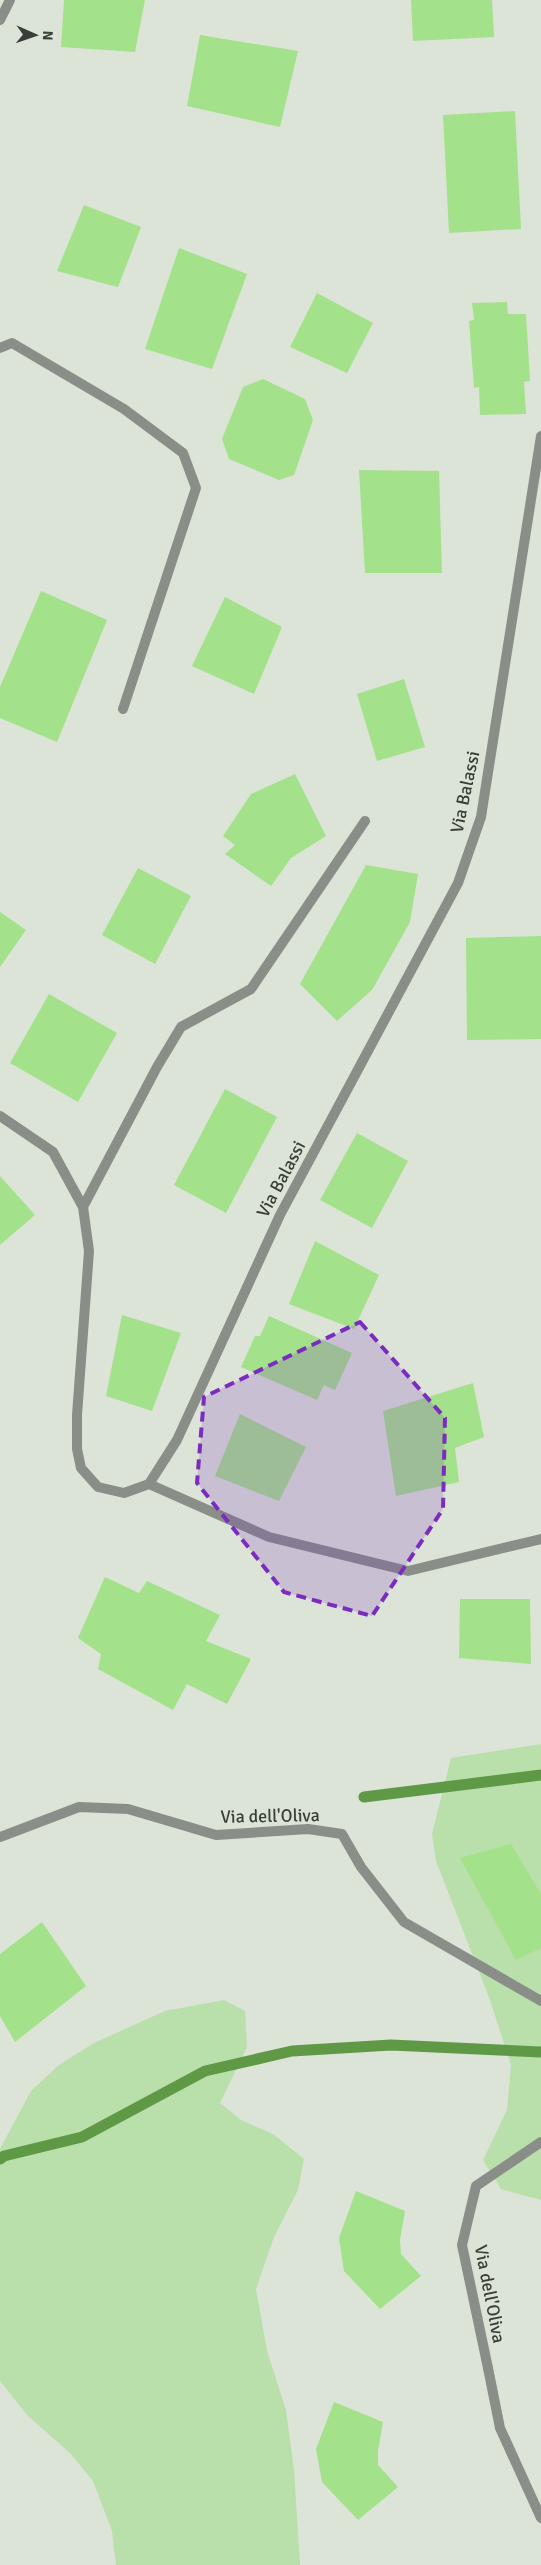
<svg xmlns="http://www.w3.org/2000/svg" width="541" height="2565" font-family="Signika,sans-serif">
<style>
.green{fill:#b9dfaa}
.lines{fill:none;stroke-linecap:round;stroke-linejoin:round}
.stream{stroke:#609946;stroke-width:11}
.building{fill:#a4e18b}
.lane{stroke:#8a8e89;stroke-width:10}
.street{stroke:#8a8e89;stroke-width:10}
.marked{fill:#7b2cbf;fill-opacity:0.2;stroke:#7b2cbf;stroke-width:4;stroke-dasharray:10 6;stroke-linejoin:round}
.labels{text-anchor:middle;stroke-width:4.5;stroke-linejoin:round;paint-order:stroke}
.street-label{font-size:18px;fill:#3a3e39;stroke:#dbe4d7}
</style>
<rect width="100%" height="100%" fill="#dbe4d7"/>
<path class="green" d="M541,1744V2200L501,2189L483,2160L507,2110L511,2065L490,2000L436,1861L432,1834L451,1758Z
M224,2000L245,2011L247,2047L220,2103L241,2120L273,2134L304,2159L298,2190L274,2237L256,2289L267,2351L286,2410L294,2470L300,2565H116L112,2531L93,2481L70,2453L28,2416L0,2381V2149L31,2091L59,2065L94,2043L165,2011Z"/>
<g class="lines">
<path class="stream" d="M364,1797L541,1775
M0,2159L4,2156L82,2137L205,2071L292,2051L391,2045L541,2052"/>
</g>
<path class="building" d="M64,0H145L135,52L61,47Z
M411,0H492L494,37L413,41Z
M200,35L298,51L280,127L187,106Z
M515,111L521,229L449,233L443,115Z
M84,205L141,227L118,287L57,271Z
M179,248L247,274L212,369L145,349Z
M317,293L373,323L347,373L290,347Z
M507,302L508,314H526L530,381L524,382L526,414L480,415L479,387L474,388L469,321L474,320L472,303Z
M263,379L305,399L313,420L294,475L279,480L229,459L222,439L243,387Z
M359,470L439,471L442,573H365Z
M41,591L107,620L57,742L0,718V687Z
M225,597L282,627L254,694L192,666Z
M404,679L425,747L377,761L357,694Z
M295,774L326,836L291,858L271,886L225,854L235,845L223,836L251,794Z
M366,865L418,874L410,922L372,990L337,1021L300,984Z
M138,868L191,896L155,964L102,935Z
M0,912L26,930L0,967Z
M541,936V1039L467,1040L466,938Z
M49,994L117,1033L78,1102L10,1063Z
M225,1089L277,1117L226,1213L174,1185Z
M357,1133L408,1161L372,1228L320,1200Z
M0,1176L35,1215L0,1245Z
M315,1241L379,1275L354,1329L289,1304Z
M122,1315L181,1333L152,1411L106,1396Z
M269,1316L352,1353L335,1390L324,1385L317,1400L241,1367L255,1336H260Z
M473,1383L484,1437L455,1448L459,1482L396,1496L383,1411Z
M240,1414L306,1447L279,1501L215,1476Z
M105,1577L139,1593L147,1581L220,1615L206,1641L251,1659L227,1704L187,1684L173,1710L98,1669L101,1654L78,1638Z
M460,1599H530L531,1664L459,1658Z
M511,1844L541,1894V1948L516,1960L460,1858Z
M42,1922L86,1986L15,2042L0,2016V1954Z
M356,2191L405,2211L400,2240L401,2254L421,2276L380,2309L344,2271L339,2238Z
M334,2402L383,2422L378,2451V2465L398,2487L358,2520L322,2482L316,2449Z"/>
<g class="lines">
<path class="lane" d="M488,2368L500,2428L541,2518"/>
<path class="street" d="M0,20L10,0
M0,348L12,343L124,409L183,453L196,488L123,709
M0,1116L53,1152L83,1207L89,1251L77,1415V1449L81,1468L98,1487L124,1493L149,1484L177,1440L280,1215L458,883L481,817L541,436
M83,1207L157,1067L181,1027L251,989L365,821
M149,1484L269,1537L408,1571L541,1539
M0,1837L79,1807L128,1809L216,1835L308,1829L342,1834L361,1867L404,1922L541,2001
M488,2368L462,2245L476,2186L541,2142"/>
</g>
<path class="marked" d="M360,1322L445,1418L443,1509L372,1616L284,1592L197,1483L204,1397Z"/>
<g class="labels">
<g class="street-label">
<text transform="translate(465 792) rotate(-78)" y="6">Via Balassi</text>
<text transform="translate(281 1179) rotate(-62)" y="6">Via Balassi</text>
<text transform="translate(270 1816) rotate(-1)" y="6">Via dell'Oliva</text>
<text transform="translate(490 2294) rotate(79)" y="6">Via dell'Oliva</text>
</g>
</g>
<g transform="translate(35 35) rotate(92)" stroke="#dbe4d7" stroke-width="4" paint-order="stroke">
<path d="M0-4L9 19L0 12L-9 19Z" fill="#3a3e39"/>
<text y="-8" font-size="14" font-weight="bold" text-anchor="middle" fill="#3a3e39">N</text>
</g>
</svg>
